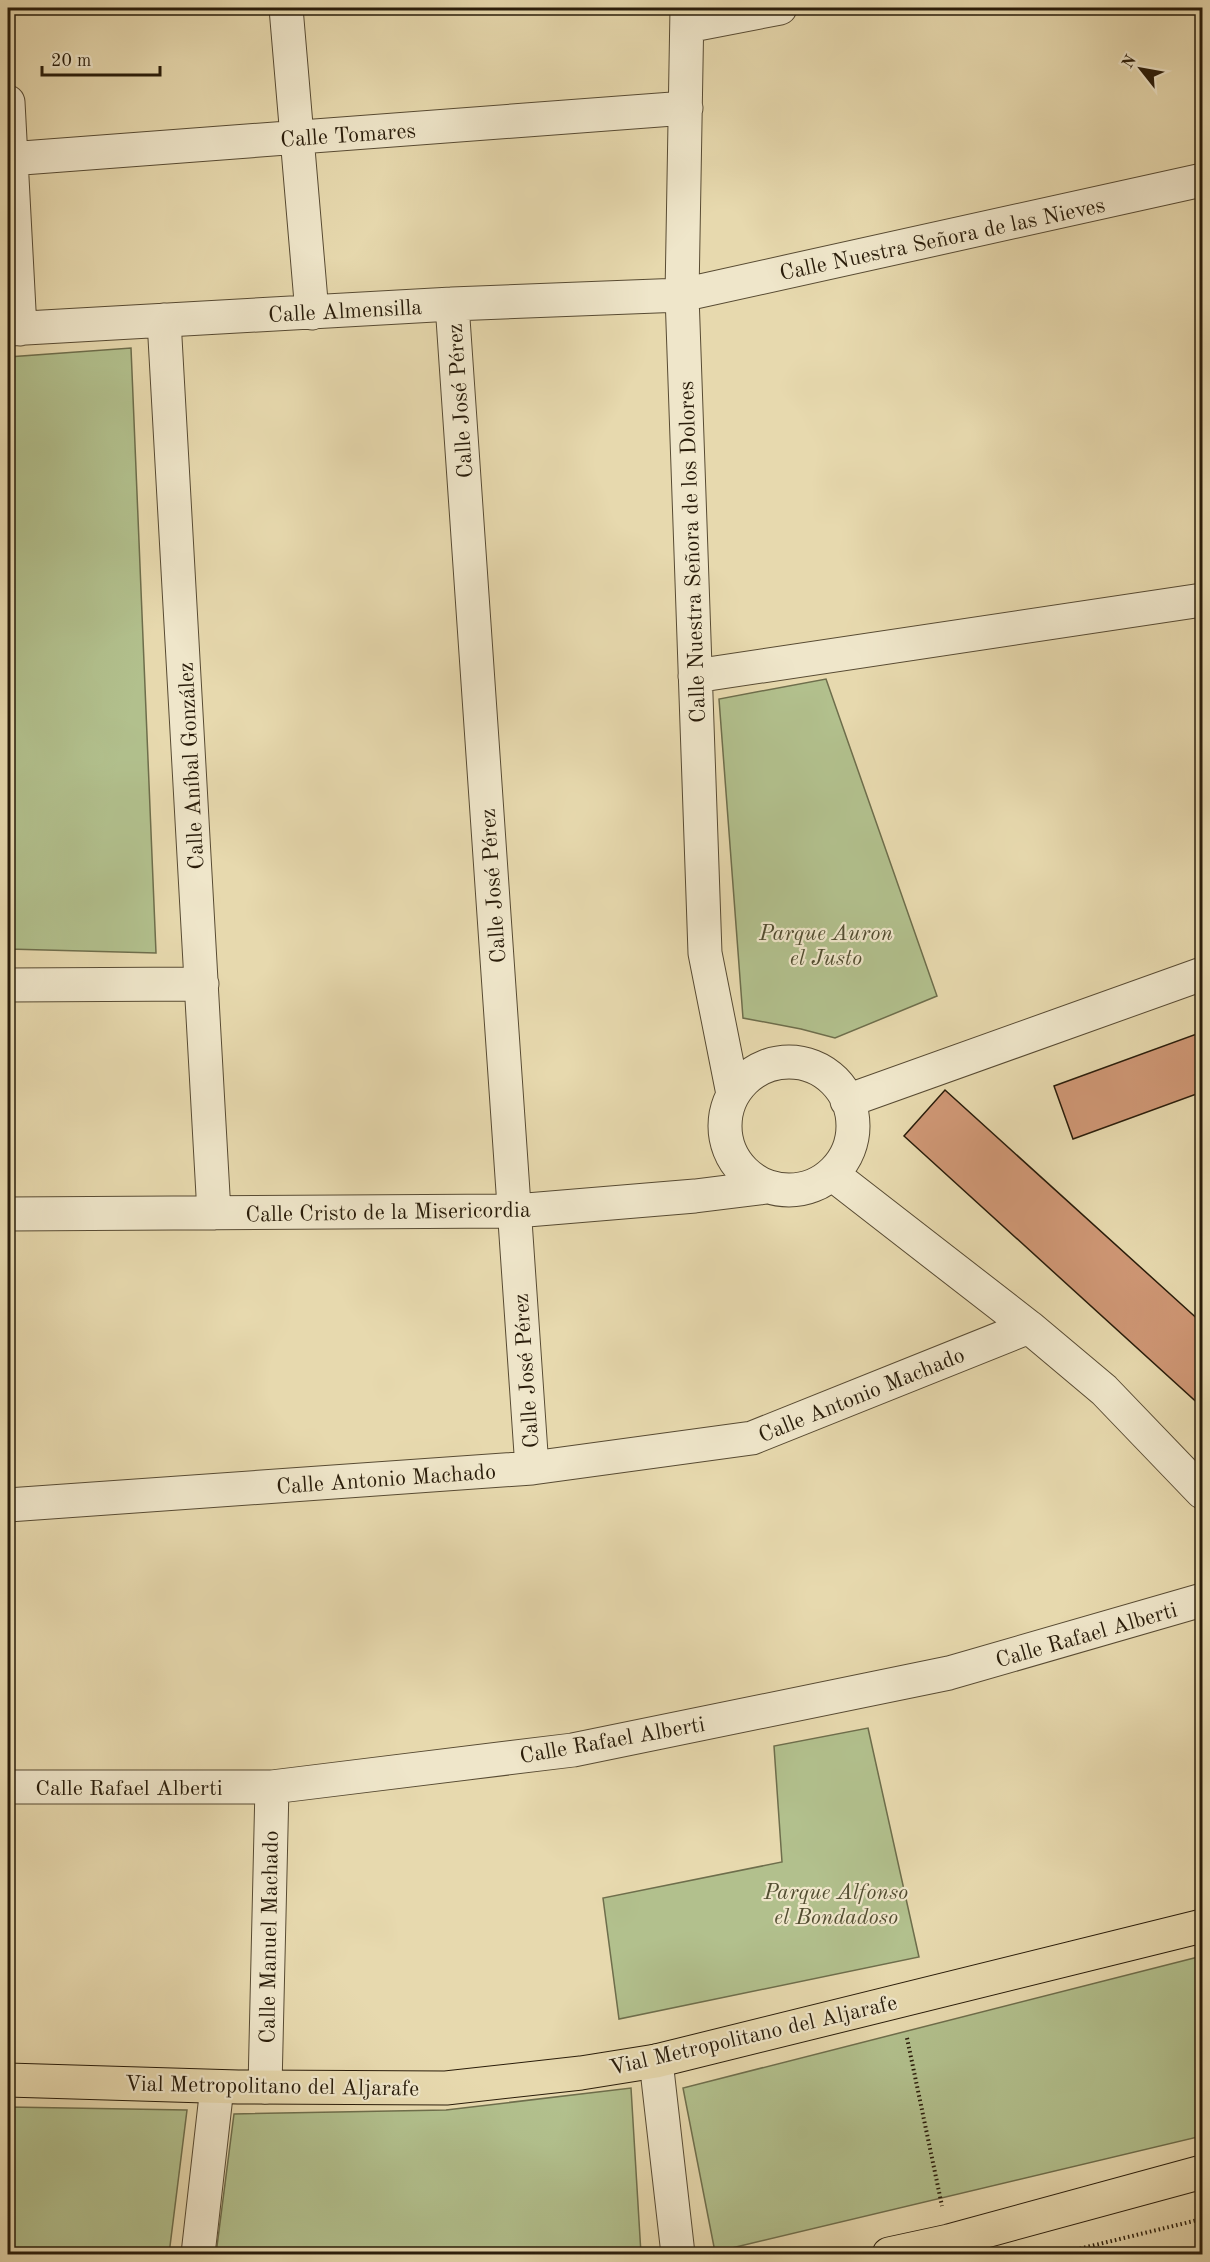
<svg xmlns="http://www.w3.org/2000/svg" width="1210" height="2262" font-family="'Old Standard TT',serif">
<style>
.green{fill:#b2c08d;stroke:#6e6e4c;stroke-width:1.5}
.building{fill:#cf9775;stroke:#291c0a;stroke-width:1.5}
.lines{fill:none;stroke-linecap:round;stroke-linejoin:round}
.minor-casing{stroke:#584b33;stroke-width:35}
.major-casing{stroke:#291c0a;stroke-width:35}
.path{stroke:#291c0a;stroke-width:4;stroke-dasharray:1.5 3;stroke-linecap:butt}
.minor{stroke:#efe6ca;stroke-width:33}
.major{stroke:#e7d9ae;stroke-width:33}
.labels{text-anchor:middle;stroke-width:4.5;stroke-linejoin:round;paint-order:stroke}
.street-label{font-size:22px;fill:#291c0a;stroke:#efe6ca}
.park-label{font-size:22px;font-style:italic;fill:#524d31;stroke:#efe6ca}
</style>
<rect width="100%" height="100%" fill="#e7d9ae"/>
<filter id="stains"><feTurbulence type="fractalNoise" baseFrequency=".00333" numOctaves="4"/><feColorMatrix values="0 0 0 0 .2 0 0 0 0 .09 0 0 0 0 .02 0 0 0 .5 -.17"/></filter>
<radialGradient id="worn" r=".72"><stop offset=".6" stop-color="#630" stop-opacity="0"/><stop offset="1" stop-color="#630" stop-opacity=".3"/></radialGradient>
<path class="green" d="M131,348L156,953L8,949V357Z
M826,679L937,996L835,1038L801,1029L743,1018L719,699Z
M868,1728L919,1957L619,2019L603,1898L782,1862L774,1746Z
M1202,1956V2136L715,2252L683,2088Z
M631,2088L641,2254H216L234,2114L446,2110Z
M8,2107L187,2110L169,2254H8Z"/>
<path class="building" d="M1202,1032V1092L1073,1139L1054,1086Z
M945,1090L1202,1323V1407L904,1136Z"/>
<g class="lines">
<g class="minor-casing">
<path id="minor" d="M286,8L312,313
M687,8L682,295L705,953L733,1094
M687,26L780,8
M8,102L20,329
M9,159L686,108
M452,304L532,1468
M164,320L214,1213
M8,329L452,304L682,295L1202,180
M695,676L1202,600
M8,985L202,984
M725 1126a64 64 0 1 1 128 0a64 64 0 1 1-128 0Z
M847,1101L1202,974
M832,1174L1029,1327L1104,1390L1202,1492
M8,1214L515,1211L695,1196L767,1187
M8,1505L532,1468L752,1438L1029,1327
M8,1787H272L573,1750L949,1673L1202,1600
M656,2061L678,2254
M265,2087L272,1787
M198,2254L217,2087"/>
</g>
<g class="major-casing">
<path id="major" d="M8,2080L238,2087L446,2088L581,2073L656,2061L1202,1926
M889,2254L949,2241L1202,2172"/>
</g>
<path class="path" d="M907,2038L942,2206
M1058,2254L1202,2219"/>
<use href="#minor" class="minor"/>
<use href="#major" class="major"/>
</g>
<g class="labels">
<g class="street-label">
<text transform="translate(348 134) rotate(-4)" y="8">Calle Tomares</text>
<text transform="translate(942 238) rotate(-12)" y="8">Calle Nuestra Señora de las Nieves</text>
<text transform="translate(345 310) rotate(-3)" y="8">Calle Almensilla</text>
<text transform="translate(459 401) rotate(-94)" y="8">Calle José Pérez</text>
<text transform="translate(691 552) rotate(-92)" y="8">Calle Nuestra Señora de los Dolores</text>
<text transform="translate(190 766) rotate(-93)" y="8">Calle Aníbal González</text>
<text transform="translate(492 886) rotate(-94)" y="8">Calle José Pérez</text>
<text transform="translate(388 1211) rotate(-1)" y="8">Calle Cristo de la Misericordia</text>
<text transform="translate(525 1371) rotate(-94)" y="8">Calle José Pérez</text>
<text transform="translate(861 1394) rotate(-22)" y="8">Calle Antonio Machado</text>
<text transform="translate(386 1478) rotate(-4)" y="8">Calle Antonio Machado</text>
<text transform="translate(1086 1634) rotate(-16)" y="8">Calle Rafael Alberti</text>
<text transform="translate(612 1739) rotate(-10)" y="8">Calle Rafael Alberti</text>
<text x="129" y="1795">Calle Rafael Alberti</text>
<text transform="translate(268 1937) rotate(-89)" y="8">Calle Manuel Machado</text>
<text transform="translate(753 2034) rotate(-13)" y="8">Vial Metropolitano del Aljarafe</text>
<text transform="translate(272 2085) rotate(1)" y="8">Vial Metropolitano del Aljarafe</text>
</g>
<g class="park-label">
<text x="826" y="940">Parque Auron<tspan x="826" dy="25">el Justo</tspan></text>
<text x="836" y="1899">Parque Alfonso<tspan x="836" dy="25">el Bondadoso</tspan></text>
</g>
</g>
<rect width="1210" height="2262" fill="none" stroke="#e7d9ae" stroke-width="30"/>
<rect x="9" y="9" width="1192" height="2244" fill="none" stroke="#291c0a" stroke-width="3"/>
<rect x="15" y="15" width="1180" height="2232" fill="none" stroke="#291c0a" stroke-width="1.5"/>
<g transform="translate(1141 69) rotate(301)" stroke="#efe6ca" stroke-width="4.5" paint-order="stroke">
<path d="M0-4.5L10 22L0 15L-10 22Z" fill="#291c0a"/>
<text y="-9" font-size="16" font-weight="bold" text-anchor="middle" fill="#291c0a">N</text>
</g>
<path d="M42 66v9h118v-9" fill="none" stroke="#291c0a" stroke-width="3"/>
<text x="51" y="66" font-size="18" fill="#291c0a" stroke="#efe6ca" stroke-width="4.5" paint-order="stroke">20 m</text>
<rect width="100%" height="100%" filter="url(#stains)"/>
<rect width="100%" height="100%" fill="url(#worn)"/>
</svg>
